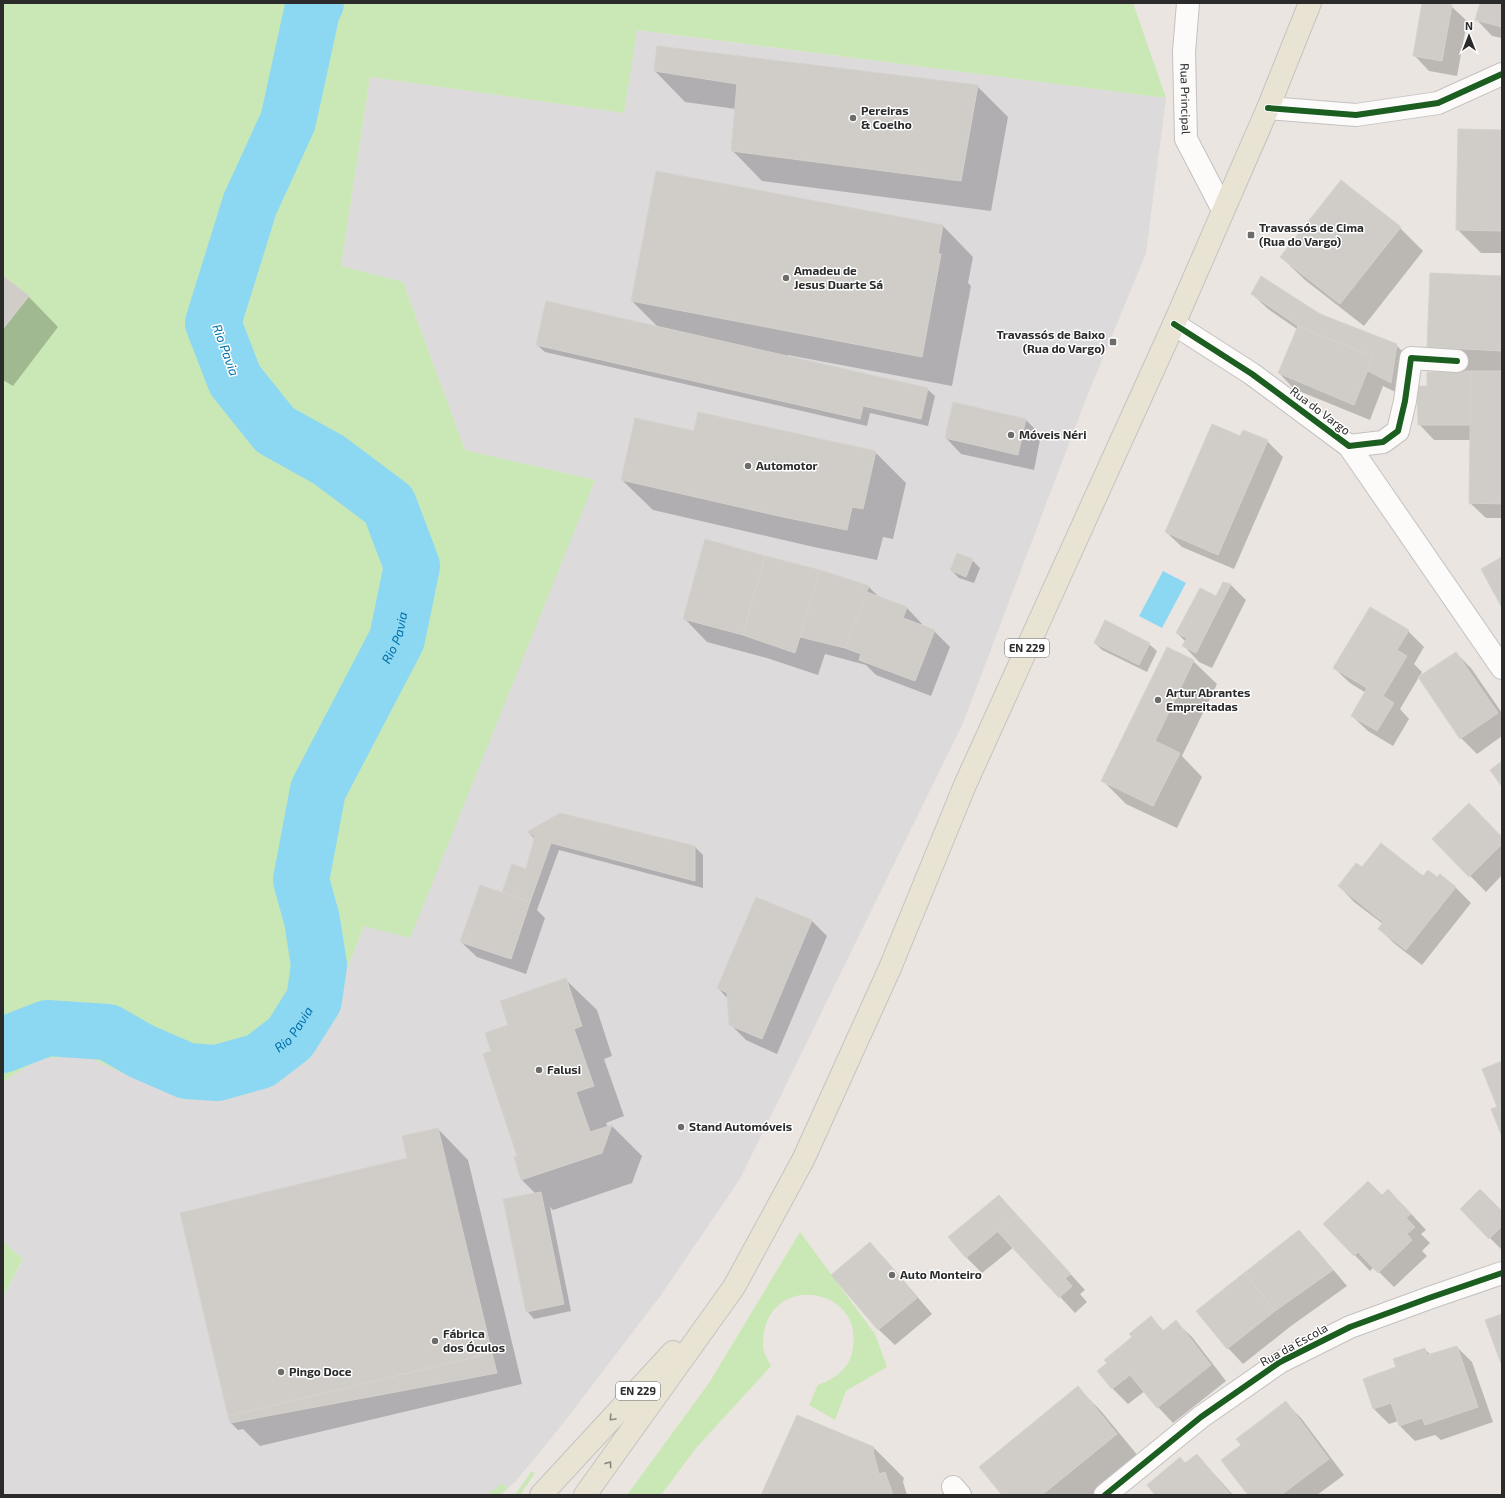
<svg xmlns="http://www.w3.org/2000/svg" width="1505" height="1498" font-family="'Exo 2',sans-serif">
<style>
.industrial{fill:#dddadc}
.green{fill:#cae8b6}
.water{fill:#8cd8f3}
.shadow{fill:#0003}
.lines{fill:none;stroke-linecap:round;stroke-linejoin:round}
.river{stroke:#8cd8f3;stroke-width:56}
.building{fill:#d0cdc9;stroke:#d5d1cc}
.street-casing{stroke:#c3c1c2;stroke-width:24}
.secondary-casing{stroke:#c3c1c2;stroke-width:24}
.primary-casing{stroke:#c5c3c1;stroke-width:24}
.street{stroke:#fcfbfa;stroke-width:22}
.secondary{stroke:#fcfbfa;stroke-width:22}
.primary{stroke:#e8e3d2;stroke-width:22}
.cycleway-casing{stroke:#fff;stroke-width:8}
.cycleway{stroke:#1b5e20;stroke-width:6}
.oneway{stroke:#8a877e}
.poi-dot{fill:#6e6c6a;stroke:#fff;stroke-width:1.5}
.labels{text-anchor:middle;stroke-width:3;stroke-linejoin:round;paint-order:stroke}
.shield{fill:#fff;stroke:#6b6b6b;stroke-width:1}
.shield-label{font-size:11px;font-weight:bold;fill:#2b2b2b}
.street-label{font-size:12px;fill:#2b2b2b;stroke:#fff}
.poi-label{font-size:12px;font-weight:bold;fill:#2b2b2b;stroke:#fff;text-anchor:start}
.water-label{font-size:13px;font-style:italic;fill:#006faa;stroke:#fff}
</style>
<rect width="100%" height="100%" fill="#eae5e0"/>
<path class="industrial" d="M636,30L1166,98L1146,253L1084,404L963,723L740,1179L661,1295L565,1421L516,1481L500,1495H3V1297L23,1260L3,1242V1082L39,1059L85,1055L122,1073L173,1078L216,1088L290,1061L328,1017L364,926L595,480L465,450L403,282L341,266L370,77L624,113Z"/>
<path class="green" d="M3,3H1133L1166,98L637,30L624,113L370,77L341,266L403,282L465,450L595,480L410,938L364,926L328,1017L290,1061L216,1088L173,1078L122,1073L85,1055L39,1059L3,1082Z
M800,1232L875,1334L887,1367L846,1391L835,1420L809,1405L818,1385C836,1378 851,1368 853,1347C862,1290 779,1274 765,1328C763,1336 762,1345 764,1352C766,1357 769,1362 771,1366L696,1448L661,1495H627L709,1383Z
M3,1242L23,1259L3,1297Z
M531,1472L535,1473L520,1495H515Z
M502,1483L508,1488L500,1495H487Z"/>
<path class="water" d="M1163,571L1186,583L1162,628L1139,616Z"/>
<path class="shadow" d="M1423,3H1437L1451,6L1467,21L1457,76L1429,71L1414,55Z
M1481,3H1502V38L1492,36L1477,20Z
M655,71L977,86L1008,117L991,211L762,181L732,150L736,109L685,102Z
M1502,131V253H1481L1457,229Z
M943,226L973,257L968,283L971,286L952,386L788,355V357L927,389L935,396L928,426L870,413L867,426L545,352L537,345L659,328L632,301Z
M1400,228L1423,251L1364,326L1305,280L1281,257Z
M3,277L28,296L58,327L13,386L3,380Z
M1502,277V518H1486L1470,503L1471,440H1434L1419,424L1428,387L1463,372V371L1451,370L1428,347Z
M1252,294L1319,315L1396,345L1412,361L1406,397L1383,386L1370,420L1294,389L1279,373L1297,329L1268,309Z
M1026,420L1041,435L1034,470L961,454L946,438Z
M695,432L875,452L906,483L893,539L883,537L877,560L814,547L653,510L622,480Z
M1267,441L1283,457L1234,569L1182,547L1166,532Z
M706,540L820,571L869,587L879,597L907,608L922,624L921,626L934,631L950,647L931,696L876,675L866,665L825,654L818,675L767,658L707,642L684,618Z
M972,560L980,568L974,583L959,578L951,570Z
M1224,583L1231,585L1246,600L1212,668L1199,662L1184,646L1186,642L1177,633L1217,598Z
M1370,608L1408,631L1424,647L1414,664L1422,672L1400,709L1409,719L1393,746L1368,731L1352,716L1366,693L1350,683L1334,668Z
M1095,643L1149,644L1157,651L1147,672L1102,650Z
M1456,653L1471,668L1502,713V736L1477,754L1461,738Z
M1193,661L1217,684L1182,756L1202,777L1177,828L1126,804L1103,781Z
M528,832L695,847L703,855V888L559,850L537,910L545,918L526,974L477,957L461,942L503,894L512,865L526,870L535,839Z
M1502,838V875L1486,892L1434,839Z
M1424,878L1437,879L1455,887L1471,903L1422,965L1395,944L1379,929L1383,924L1354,902L1339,886Z
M812,921L827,936L777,1054L746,1040L730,1024L728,999L718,988Z
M566,980L597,1010L612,1056L604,1059L624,1116L606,1123L608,1127L612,1126L642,1156L632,1183L553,1210L550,1207L571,1311L534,1319L527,1311L536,1194L522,1180L515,1157L519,1156L492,1052L510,1026Z
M438,1129L468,1160L522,1384L260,1446L243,1429L238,1430L231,1423Z
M999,1196L1085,1290L1080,1294L1087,1302L1075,1313L1014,1247L982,1273L967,1258L950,1237Z
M1404,1206L1426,1230L1421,1234L1430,1243L1422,1251L1427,1256L1394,1287L1374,1267L1370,1271L1325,1224Z
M1461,1209L1502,1212V1250Z
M1299,1232L1314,1247L1347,1286L1291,1326L1243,1364L1228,1348L1197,1311Z
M870,1243L885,1259L932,1314L895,1345L879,1330L832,1275Z
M1151,1318L1164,1331L1176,1322L1192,1337L1226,1381L1173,1423L1158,1407L1145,1391L1128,1404L1113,1389L1099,1371L1108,1363Z
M1457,1347L1472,1362L1493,1422L1441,1440L1435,1435L1415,1441L1400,1426L1398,1421L1389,1424L1374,1409L1397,1368L1424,1349L1431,1355Z
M1078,1388L1101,1411L1139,1457L1093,1495H1003Z
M1286,1403L1301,1418L1344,1475L1317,1495H1250L1242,1445Z
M797,1416L874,1448L904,1478L903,1482L907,1495H762Z
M1197,1455L1233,1495H1156L1185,1464Z"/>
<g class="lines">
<path class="river" id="s1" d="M3,1045L47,1028L108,1032L141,1051L187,1071L217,1073L260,1061L290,1038L314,1000L319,965L312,920L301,880L318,790L397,639L412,566L389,505L329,460L275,430L235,380L213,323L250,204L288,121L312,11L316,3"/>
</g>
<path class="building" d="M1422,3H1443L1452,5L1442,61L1413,56Z
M1480,3H1502V27L1475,20Z
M657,46L978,85L961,181L731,151L737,84L654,71Z
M1458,129L1502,130V231L1456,230Z
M656,171L943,225L938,254H941L922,357L631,301Z
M1341,180L1401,227L1340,304L1280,257Z
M1430,273L1502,276V351L1427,347Z
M3,276L29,296L3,329Z
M1261,276L1320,314L1397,344L1391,383L1368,371L1373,357L1298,326L1251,294Z
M546,301L928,388L921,419L863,406L860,419L536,345Z
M1298,326L1373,357L1354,405L1278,373Z
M1471,371L1470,425H1418L1417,386H1427V372Z
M1471,371H1502V504L1469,503Z
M953,402L1026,419L1018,455L945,438Z
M698,412L876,451L863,509L852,507L847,530L783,517L621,480L635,418L694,431Z
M1212,424L1240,436L1243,430L1268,440L1218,555L1165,532Z
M705,539L765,556L743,635L683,619Z
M957,553L973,559L966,577L950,570Z
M765,556L820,570L795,653L743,635Z
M1502,557V608L1481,569Z
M820,570L869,586L845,648L800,637Z
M1223,582L1231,584L1196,653L1182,646L1187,638L1176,633L1200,588L1216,596Z
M867,592L907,607L903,618L935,630L915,681L859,660L861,654L845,648Z
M1370,607L1409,630L1397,650L1407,656L1383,696L1394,703L1377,731L1351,716L1367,688L1333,668Z
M1105,620L1150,643L1139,665L1094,643Z
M1167,647L1194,660L1155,741L1180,753L1153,806L1101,781Z
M1456,652L1498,713L1460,739L1418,677Z
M1502,761V787L1490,770Z
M1469,803L1502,837V844L1469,877L1432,839Z
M560,813L695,846V881L551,843L530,902L502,892L512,864L526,869L535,836L527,832Z
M1381,843L1423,876L1428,870L1437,877L1440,874L1456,887L1406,950L1378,929L1383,922L1338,886L1356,863L1362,867Z
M480,885L530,902L511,959L460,942Z
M756,897L812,920L762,1039L729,1025L727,993L717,988Z
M566,978L582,1026L574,1029L594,1086L576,1092L590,1132L612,1125L602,1153L521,1180L514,1157L517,1156L483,1054L491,1051L485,1033L508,1025L500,1001Z
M1502,1061V1137L1491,1109L1497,1107L1482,1069Z
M438,1128L492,1353L228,1416L180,1213L407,1158L402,1136Z
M1368,1181L1382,1195L1388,1189L1411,1214L1406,1218L1415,1227L1407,1234L1412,1240L1378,1273L1358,1252L1354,1256L1323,1224Z
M1480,1189L1502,1211V1226L1489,1239L1460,1209Z
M541,1192L564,1304L526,1312L503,1199Z
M999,1195L1017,1215L966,1258L948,1237Z
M1017,1215L1071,1274L1065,1278L1072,1286L1059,1298L998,1232Z
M1299,1230L1333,1270L1275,1311L1244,1273Z
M870,1242L917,1298L878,1330L831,1275Z
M1244,1273L1275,1311L1227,1349L1196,1311Z
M1502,1314V1366L1485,1320Z
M1151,1316L1163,1331L1176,1320L1211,1365L1157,1408L1130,1375L1112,1389L1097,1371L1107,1363L1104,1360L1132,1337L1129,1334Z
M1457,1346L1478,1407L1425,1425L1422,1418L1399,1426L1391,1403L1373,1409L1363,1379L1396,1367L1393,1359L1425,1348L1427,1355Z
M492,1353L497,1373L230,1423L228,1416Z
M1078,1386L1117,1434L1042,1495H1002L979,1467Z
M1286,1401L1329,1459L1281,1495H1248L1221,1460L1241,1445L1236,1439Z
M797,1415L874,1447L873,1451L879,1474L885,1472L893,1495H761Z
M1197,1454L1230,1494L1229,1495H1155L1147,1485L1180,1457L1185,1463Z"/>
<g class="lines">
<g class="street-casing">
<g id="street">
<path id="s2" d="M1188,3L1184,52L1186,139L1223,210"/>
<path d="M1268,108L1356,115L1438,103L1502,74"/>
<path d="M1174,324L1252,374L1349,446L1383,442L1398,431L1405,401L1411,358L1457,361"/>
<path d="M1349,446L1502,668"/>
<path d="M953,1487L960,1495"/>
</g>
</g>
<g class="secondary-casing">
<path id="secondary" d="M1105,1495L1201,1417L1280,1362L1350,1327L1429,1298L1502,1273"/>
</g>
<g class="primary-casing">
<path id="primary" d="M541,1495L673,1352
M585,1495L734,1287L803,1160L890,968L965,785L1174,324L1268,108L1310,3"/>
</g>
<use href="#street" class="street"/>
<use href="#secondary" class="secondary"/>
<use href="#primary" class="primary"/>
<g class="cycleway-casing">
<path id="cycleway" d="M1268,108L1356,115L1438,103L1502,74
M1174,324L1252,374L1349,446L1383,442L1398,431L1405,401L1411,358L1457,361
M1105,1495L1201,1417L1280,1362L1350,1327L1429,1298L1502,1273"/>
</g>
<use href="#cycleway" class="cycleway"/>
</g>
<defs><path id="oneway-chevron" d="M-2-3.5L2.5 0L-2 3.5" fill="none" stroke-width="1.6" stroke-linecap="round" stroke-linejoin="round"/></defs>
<g class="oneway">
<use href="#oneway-chevron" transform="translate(612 1418) rotate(133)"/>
<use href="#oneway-chevron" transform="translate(609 1464) rotate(-54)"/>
</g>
<g class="poi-dot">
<circle cx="853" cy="118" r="4"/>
<rect x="1247" y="231" width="8" height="8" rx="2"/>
<circle cx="786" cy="278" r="4"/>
<rect x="1109" y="338" width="8" height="8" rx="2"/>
<circle cx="1011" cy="435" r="4"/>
<circle cx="748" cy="466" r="4"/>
<circle cx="1158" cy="700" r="4"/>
<circle cx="539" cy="1070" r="4"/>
<circle cx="681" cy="1127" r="4"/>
<circle cx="892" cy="1275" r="4"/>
<circle cx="435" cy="1341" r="4"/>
<circle cx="281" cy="1372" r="4"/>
</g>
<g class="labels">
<g class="shield">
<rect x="1005" y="639" width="44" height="18" rx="3"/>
<rect x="616" y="1382" width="44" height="18" rx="3"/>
</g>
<g class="shield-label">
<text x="1027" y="652">EN 229</text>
<text x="638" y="1395">EN 229</text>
</g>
<g class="street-label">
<text dy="4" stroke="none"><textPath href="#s2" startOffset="96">Rua Principal</textPath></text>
<text transform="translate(1320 411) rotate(37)" y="4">Rua do Vargo</text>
<text transform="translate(1294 1345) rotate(-29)" y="4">Rua da Escola</text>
</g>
<g class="poi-label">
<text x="861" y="115">Pereiras<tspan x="861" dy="14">&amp; Coelho</tspan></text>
<text x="1259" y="232">Travassós de Cima<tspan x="1259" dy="14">(Rua do Vargo)</tspan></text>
<text x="794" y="275">Amadeu de<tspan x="794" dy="14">Jesus Duarte Sá</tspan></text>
<text x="1105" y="339" text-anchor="end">Travassós de Baixo<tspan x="1105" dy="14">(Rua do Vargo)</tspan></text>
<text x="1019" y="439">Móveis Néri</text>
<text x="756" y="470">Automotor</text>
<text x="1166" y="697">Artur Abrantes<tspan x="1166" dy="14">Empreitadas</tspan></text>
<text x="547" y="1074">Falusi</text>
<text x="689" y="1131">Stand Automóveis</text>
<text x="900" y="1279">Auto Monteiro</text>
<text x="443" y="1338">Fábrica<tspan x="443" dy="14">dos Óculos</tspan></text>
<text x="289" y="1376">Pingo Doce</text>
</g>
<g class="water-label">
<text transform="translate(226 350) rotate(70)" y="5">Rio Pavia</text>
<text dy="5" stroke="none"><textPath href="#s1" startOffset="739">Rio Pavia</textPath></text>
<text dy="5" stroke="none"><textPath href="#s1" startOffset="318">Rio Pavia</textPath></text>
</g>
</g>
<rect width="1505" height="1498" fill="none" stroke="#2b2b2b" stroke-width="8"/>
<g transform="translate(1469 36)" stroke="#ffffff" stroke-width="3" paint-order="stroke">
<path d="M0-3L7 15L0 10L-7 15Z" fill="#2b2b2b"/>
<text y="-6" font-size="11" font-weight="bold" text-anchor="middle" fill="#2b2b2b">N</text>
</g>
</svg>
